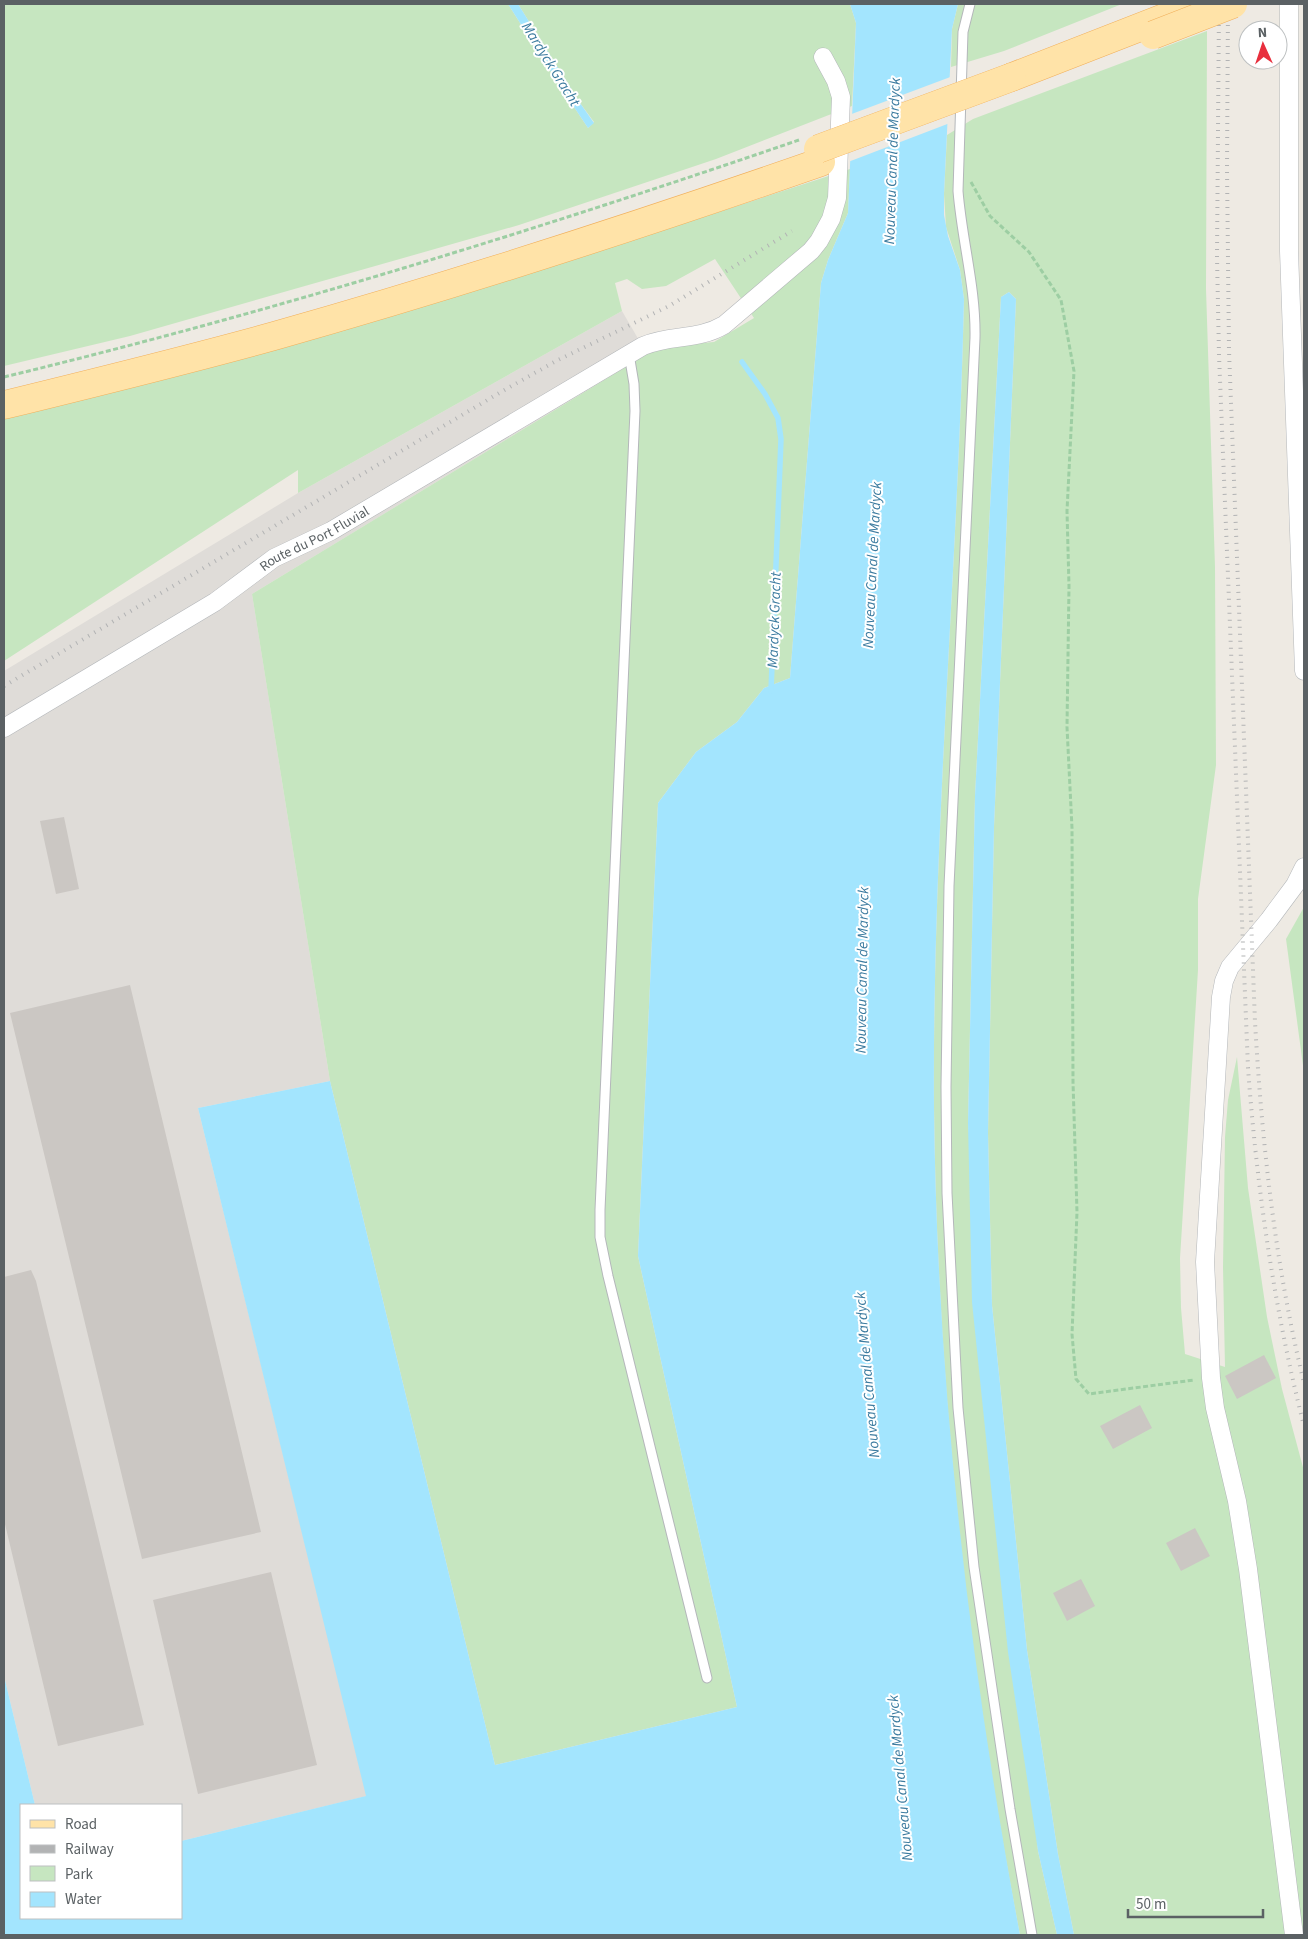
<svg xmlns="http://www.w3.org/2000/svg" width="1308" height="1939" font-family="'Source Sans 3',sans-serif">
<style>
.industrial{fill:#dfdcd8}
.green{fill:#c6e6c0}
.water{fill:#a3e5fe}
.pier{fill:#eeeae3}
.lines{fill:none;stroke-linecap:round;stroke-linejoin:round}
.stream{stroke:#a3e5fe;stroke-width:5.5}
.building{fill:#cbc7c3}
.lane-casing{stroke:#b4b7ba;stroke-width:11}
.street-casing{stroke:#b4b7ba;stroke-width:19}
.primary-casing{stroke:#f1af5a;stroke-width:29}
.path{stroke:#9dcea3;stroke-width:3;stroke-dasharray:5 2.5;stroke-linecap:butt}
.lane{stroke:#fff;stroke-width:9}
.street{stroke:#fff;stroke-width:18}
.primary{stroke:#ffe3a8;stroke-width:28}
.rail{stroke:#b2b3b4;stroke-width:4;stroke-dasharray:1 6;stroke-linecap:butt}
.primary-bridge-casing{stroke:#f1af5a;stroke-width:29;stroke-linecap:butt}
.primary-bridge{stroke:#ffe3a8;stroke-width:28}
.labels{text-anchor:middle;stroke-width:4;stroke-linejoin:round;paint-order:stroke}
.street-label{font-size:14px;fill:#5b6164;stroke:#fff}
.water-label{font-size:15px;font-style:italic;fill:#3b7b9f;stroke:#fff}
</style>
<rect width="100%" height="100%" fill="#eeeae3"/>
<path class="industrial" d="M622,311L647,354L252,594L330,1081L198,1108L367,1796L181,1841V1805H35L4,1676V671L298,493Z"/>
<path class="green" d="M4,4H508L562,89L588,128L594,122L580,103L518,4H850L856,23L852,106L716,159L519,225L130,336L4,366Z
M958,4H1122L1004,51L951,67L952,29Z
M1207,31L1206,289L1215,567L1216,765L1198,899V970L1180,1258L1181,1308L1185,1354L1225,1367L1223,1267L1225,1137L1228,1100L1237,1057L1248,1188L1267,1317L1282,1389L1304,1471V1935H1074L1058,1854L1027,1650L992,1305L988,1133L994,827L1016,299L1009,292L1001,297L975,796L968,1123L1038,1851L1057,1935H1020C967,1662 937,1385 934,1107C932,838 958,569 964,299L960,270L946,227L944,194L947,135L973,119Z
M850,169L848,213L828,260L821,283L790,678L764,688L737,722L696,752L658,803L638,1256L737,1707L495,1765L330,1081L252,594L647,354L660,347L714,342L754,318L715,259L666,286L642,289L627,279L615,283L622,311L298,493V470L4,661V418L501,279L691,221Z
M1304,907V1073L1286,939Z"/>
<path class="water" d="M508,4H518L580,103L594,123L588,128L562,89Z
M850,4H958L952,29L944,194V215L948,236L960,270L964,299C958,569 932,838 934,1107C937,1386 969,1662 1020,1935H4V1676L35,1805H21V1918H181V1841L366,1796L198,1108L330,1081L495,1765L737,1707L638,1256L658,803L696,752L737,722L764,688L790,678L821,283L828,260L848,213L856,23Z
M1009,292L1016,299L994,827L988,1133L992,1305L1027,1650L1058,1854L1074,1935H1057L1038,1851L1008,1652L972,1302L968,1123L975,796L1001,297Z"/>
<path class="pier" d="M953,76L950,123L848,162L849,115Z"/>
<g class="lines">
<path class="stream" d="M742,362L765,394L778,418L781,439L771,691"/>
</g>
<path class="building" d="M64,817L79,889L56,894L40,821Z
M130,985L261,1532L142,1559L10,1013Z
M31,1270L36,1281L144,1725L58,1746L4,1520V1277Z
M1264,1355L1276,1378L1237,1399L1225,1376Z
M1140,1405L1152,1428L1113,1449L1100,1426Z
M1195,1528L1210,1556L1181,1571L1166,1543Z
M271,1572L317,1765L198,1794L153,1600Z
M1081,1579L1095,1606L1067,1621L1053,1593Z"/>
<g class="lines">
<g class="lane-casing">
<path id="lane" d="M970,4L963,32L958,191C962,241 976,288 975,338L949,886L946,1087L947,1193L958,1408L974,1567L1010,1809L1032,1935
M629,354L634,384L635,411L600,1210V1237L608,1276L707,1678"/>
</g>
<g class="street-casing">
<g id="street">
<path d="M1289,4V251L1304,671"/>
<path id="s1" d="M4,728L215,602L274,558L331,531L643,346C671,334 697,341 724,325L811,251L819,241L831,219L837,198L841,97L836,81L823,57"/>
<path d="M1294,1935L1248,1569L1237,1501L1215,1408L1211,1378L1205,1262L1221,997L1224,981L1230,967L1269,920L1295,885L1304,867"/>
</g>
</g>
<g class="primary-casing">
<path id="primary" d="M1012,77L1179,12
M4,405C94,383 184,361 274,336C458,284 640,225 821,162"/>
</g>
<path class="path" d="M971,182L990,216L1029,252L1061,300L1074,371L1067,511L1069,586L1067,727L1072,828L1073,1082L1077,1212L1072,1334L1076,1379L1089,1394L1194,1380
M4,377C273,312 537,230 799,140"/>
<use href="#lane" class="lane"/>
<use href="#street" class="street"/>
<use href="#primary" class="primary"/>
<path class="rail" d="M1219,4L1217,257L1219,355L1248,1068C1257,1189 1274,1308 1304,1426
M1228,4L1227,169L1229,351L1255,1022C1262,1144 1275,1264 1304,1383
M4,686L501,392L556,361L669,306L792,231"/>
<g class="primary-bridge-casing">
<path id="primary-bridge" d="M1153,35L1233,4
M818,149L1012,77"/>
</g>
<use href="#primary-bridge" class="primary-bridge"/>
</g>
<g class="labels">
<g class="street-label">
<text dy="5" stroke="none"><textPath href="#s1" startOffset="364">Route du Port Fluvial</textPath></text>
</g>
<g class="water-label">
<text transform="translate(551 64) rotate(58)" y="5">Mardyck Gracht</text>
<text transform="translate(892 161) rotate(-88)" y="5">Nouveau Canal de Mardyck</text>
<text transform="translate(872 565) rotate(-87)" y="5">Nouveau Canal de Mardyck</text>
<text transform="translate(774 620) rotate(-88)" y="5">Mardyck Gracht</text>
<text transform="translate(862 970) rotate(-89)" y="5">Nouveau Canal de Mardyck</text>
<text transform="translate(867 1375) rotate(-95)" y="5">Nouveau Canal de Mardyck</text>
<text transform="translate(900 1778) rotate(-95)" y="5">Nouveau Canal de Mardyck</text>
</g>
</g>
<rect width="1308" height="1939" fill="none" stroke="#5b6164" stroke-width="10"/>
<rect x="20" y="1804" width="162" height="115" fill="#ffffff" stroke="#bdc0c1"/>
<rect x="30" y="1820" width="25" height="8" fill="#ffe3a8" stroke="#bdc0c1"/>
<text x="65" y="1829" font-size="15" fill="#5b6164">Road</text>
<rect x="30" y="1845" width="25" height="8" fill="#b2b3b4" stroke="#bdc0c1"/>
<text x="65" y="1854" font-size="15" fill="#5b6164">Railway</text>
<rect x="30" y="1866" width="25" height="15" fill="#c6e6c0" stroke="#bdc0c1"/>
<text x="65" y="1879" font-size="15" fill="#5b6164">Park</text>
<rect x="30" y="1892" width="25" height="15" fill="#a3e5fe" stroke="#bdc0c1"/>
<text x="65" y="1904" font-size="15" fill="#5b6164">Water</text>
<g transform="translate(1263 45) rotate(357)"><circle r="24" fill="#ffffff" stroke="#bdc0c1"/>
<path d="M0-4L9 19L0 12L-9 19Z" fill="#e82f3d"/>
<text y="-8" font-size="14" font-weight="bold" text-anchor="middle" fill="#5b6164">N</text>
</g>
<path d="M1128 1909v8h135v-8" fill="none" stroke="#5b6164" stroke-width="2.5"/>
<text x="1136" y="1909" font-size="15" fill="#5b6164" stroke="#ffffff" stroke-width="4" paint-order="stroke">50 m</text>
</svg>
